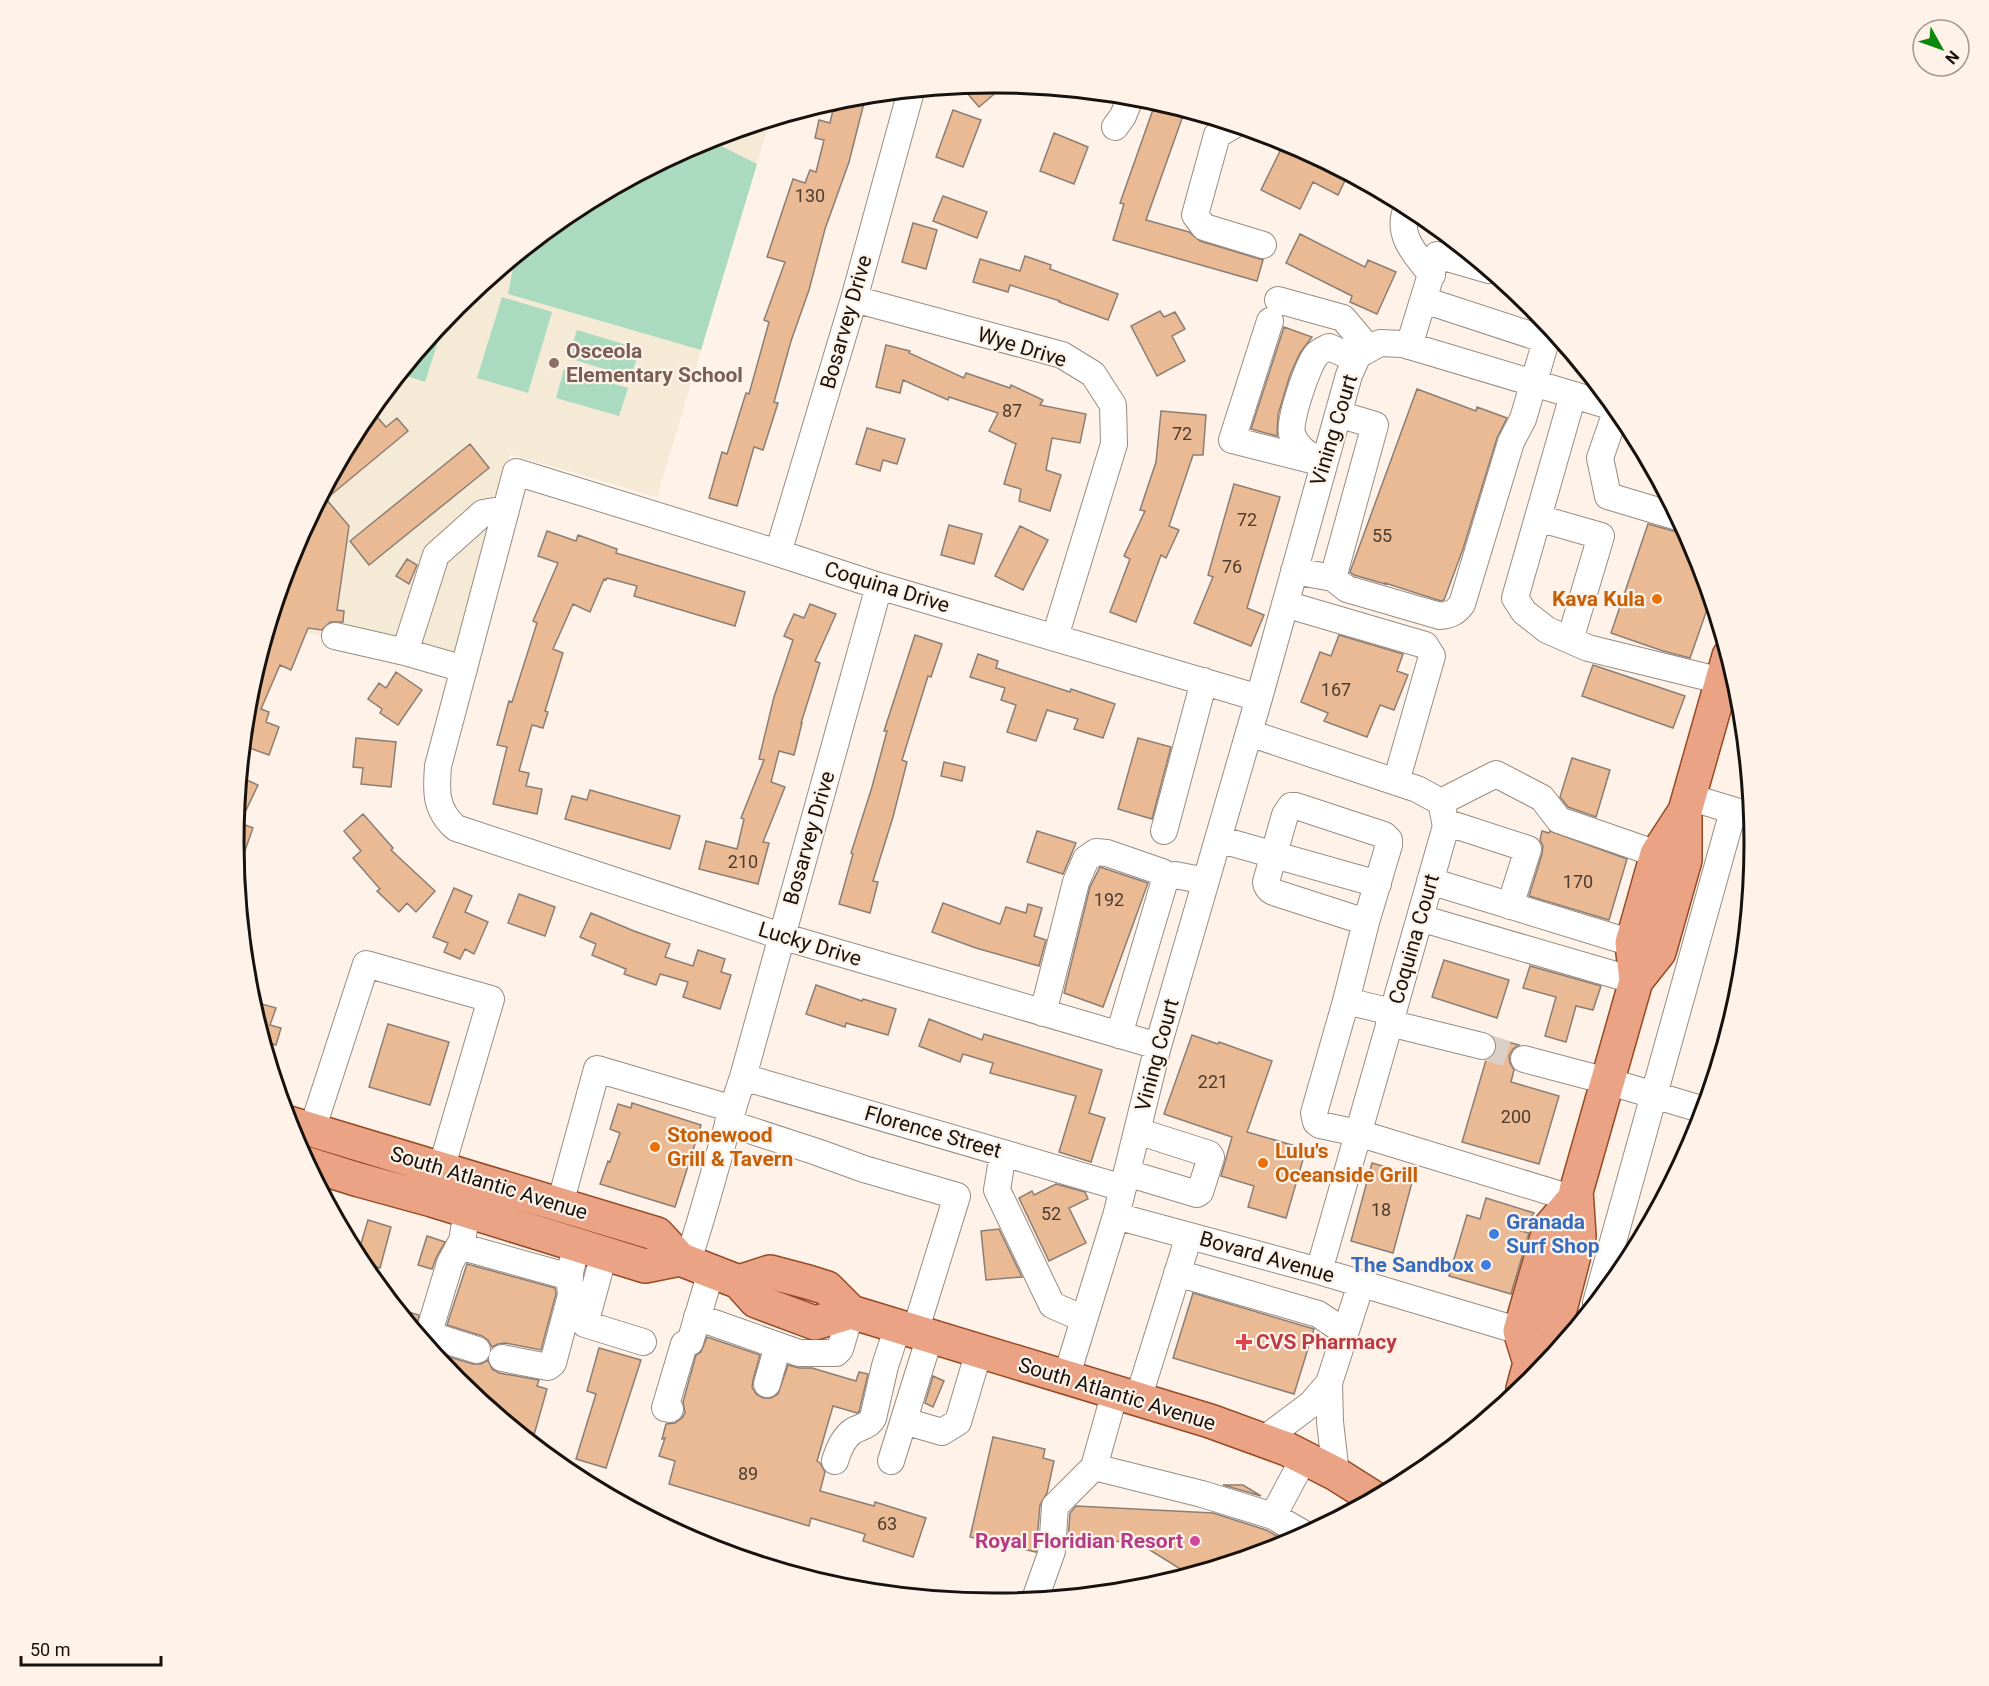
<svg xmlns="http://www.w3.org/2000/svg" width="1989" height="1686" font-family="Roboto,sans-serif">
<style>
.education{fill:#f4ead5}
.green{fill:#aadac0}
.water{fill:#a1d6fa;stroke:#789bb3;stroke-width:1.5}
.building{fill:#eaba95;stroke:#8c7e74;stroke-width:1.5}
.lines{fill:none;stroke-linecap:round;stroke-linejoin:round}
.minor-tunnel{stroke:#dbd0c8;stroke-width:26;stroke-dasharray:26 13;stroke-linecap:butt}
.minor-casing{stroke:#998c82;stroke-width:28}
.major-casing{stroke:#974a26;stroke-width:36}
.minor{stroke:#fff;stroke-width:26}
.major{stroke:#eaa485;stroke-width:33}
.education-dot{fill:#8d6e63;stroke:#fef2e9;stroke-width:2}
.food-dot{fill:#e8710a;stroke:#fef2e9;stroke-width:2}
.shop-dot{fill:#3f7fe0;stroke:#fef2e9;stroke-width:2}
.health-dot{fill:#e0444e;stroke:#fef2e9;stroke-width:2}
.hotel-dot{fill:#d1479c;stroke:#fef2e9;stroke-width:2}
.labels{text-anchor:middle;stroke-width:4.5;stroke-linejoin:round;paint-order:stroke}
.number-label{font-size:18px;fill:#4c3c30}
.street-label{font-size:21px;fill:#17120e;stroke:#fef2e9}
.education-label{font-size:21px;font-weight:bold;fill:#785e54;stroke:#fef2e9;text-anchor:start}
.food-label{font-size:21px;font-weight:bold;fill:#c56008;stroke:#fef2e9;text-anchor:start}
.shop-label{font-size:21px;font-weight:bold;fill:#366cbe;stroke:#fef2e9;text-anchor:start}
.health-label{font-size:21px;font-weight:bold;fill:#be3a42;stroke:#fef2e9;text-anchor:start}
.hotel-label{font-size:21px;font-weight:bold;fill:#b23c85;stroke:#fef2e9;text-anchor:end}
.rim{fill:none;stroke:#17120e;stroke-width:3}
</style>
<rect width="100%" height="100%" fill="#fef2e9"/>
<path class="education" d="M770,120L657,497L510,454L451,674L271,622L292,552L362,420L457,305L572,210L704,140Z"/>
<path class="green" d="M707,139L757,164L701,350L508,294L515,258L572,210Z
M502,297L552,312L528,393L477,378Z
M577,330L640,349L631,377L568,358Z
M436,331L441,332L425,382L400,374Z
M564,369L628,388L619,416L556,398Z"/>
<path class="water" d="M571,1472L598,1480L596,1488L572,1475Z"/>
<path class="building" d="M995,82L1006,84L979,107L961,86Z
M866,95L849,162L825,229L809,290L791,341L774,402L778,403L763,450L754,447L737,506L709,498L722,452L727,454L746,393L749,394L769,322L764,320L785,262L767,257L793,179L805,183L810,170L816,172L824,140L815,138L819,120L830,123L833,110L836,111L839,99Z
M1156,101L1185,110L1146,220L1189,232L1200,241L1263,260L1257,281L1113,240L1124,204L1120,203Z
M953,110L981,120L963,167L936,157Z
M1054,133L1088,147L1074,184L1040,171Z
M1284,143L1348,174L1338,195L1313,182L1300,209L1261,190Z
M943,196L987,212L977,238L933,221Z
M913,223L937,230L926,269L902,262Z
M1300,234L1365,267L1368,260L1396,272L1377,314L1350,302L1352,296L1286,263Z
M1025,256L1051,265L1050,269L1118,294L1108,320L1059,302L1060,301L1010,285L1008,292L973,282L980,259L1020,271Z
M1160,311L1164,317L1175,312L1185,329L1172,336L1185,361L1157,376L1131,326Z
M1284,327L1312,337L1300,353L1290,375L1278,415L1277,436L1251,429Z
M886,345L910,351L909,353L964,378L966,373L1010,388L1011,385L1043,400L1040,405L1086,414L1080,443L1052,438L1046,470L1061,475L1050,511L1019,501L1021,489L1004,484L1016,444L989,431L998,413L949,397L948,400L903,380L900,393L876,387Z
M1417,389L1476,411L1477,407L1507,418L1497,438L1463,549L1444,600L1441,601L1385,583V584L1354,575L1350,572Z
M1161,411L1206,415L1203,455H1193L1169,526L1179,530L1166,558L1161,555L1136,622L1110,612L1130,559L1124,556L1145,511L1140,510L1156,462Z
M377,417L386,427L397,418L408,431L326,499L349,526L337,610L344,611L343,622H330L322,630L308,628L291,670L280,665L261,709L269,712L266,722L279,727L269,755L244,746L249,694L268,631L273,633L278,597H284L292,552L354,435Z
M867,428L905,439L897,464L883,460L880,471L856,464Z
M470,444L489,468L369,565L350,541Z
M1234,484L1280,497L1247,608L1264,615L1251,646L1194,623L1213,577L1208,575Z
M1648,524L1688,535L1697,552L1711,598L1690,658L1663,651L1611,633Z
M949,525L982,534L974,564L941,555Z
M1020,526L1048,540L1023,590L995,576Z
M547,531L576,541L578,535L617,549L616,553L745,592L735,626L634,596L637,586L607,578L606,580L604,579L590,612L573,604L553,649L563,653L545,711L548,712L543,728L532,725L519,771L529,773L526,786L542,789L537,814L493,804L507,747L497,745L509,701L512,702L537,623L533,621L558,563L538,556Z
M407,559L417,565L409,584L396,576Z
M810,604L836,614L815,661L820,663L801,723H802L794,755L779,751L771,782L785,787L763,842L769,843L758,884L699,869L706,841L737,849L744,819L741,818L764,760L759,759L774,697L793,640L784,636L794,614L804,618Z
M915,635L942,644L931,677L928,676L902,760L907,762L893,817L873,881L878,882L870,913L839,904L853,854L851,853L872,787L887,731H884Z
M1339,635L1403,654L1397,671L1408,675L1394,710L1380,705L1367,737L1324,721L1328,713L1301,702L1320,652L1331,656Z
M978,654L998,661L996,668L1070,692L1071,689L1115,704L1103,738L1074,729L1078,719L1047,710L1036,741L1007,732L1016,705L1001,700L1005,688L970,677Z
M1593,665L1685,696L1673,728L1582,696Z
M396,672L422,690L398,725L380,713L382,709L368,699L379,683L386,688Z
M356,738L396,742L391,787L361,784L363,768L353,767Z
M1138,738L1171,747L1152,819L1118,809Z
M1572,758L1610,770L1596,817L1568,807L1560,797Z
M944,762L965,767L962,781L941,776Z
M240,777L258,785L240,823L253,828L237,873L234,843Z
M590,790L680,816L670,849L565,819L572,796L587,800Z
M363,814L393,848L391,850L435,891L416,912L407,903L399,912L377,891L380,889L353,858L361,851L344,831Z
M1037,831L1076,843L1063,874L1027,862Z
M1542,831L1549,833L1550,831L1627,859L1609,920L1529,896L1542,854L1543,846L1540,840Z
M1100,867L1148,883L1103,1007L1064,993L1090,887Z
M454,888L472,896L465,912L488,922L474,954L465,949L460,959L444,952L448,943L433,937Z
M519,894L555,907L545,936L508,923Z
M943,903L1000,924L1006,907L1026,913L1028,904L1042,908L1034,936L1046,940L1039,966L976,948L932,932Z
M591,913L634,931L670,944L665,957L693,966L698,950L725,959L721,972L731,975L720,1009L683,997L688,982L660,974L656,985L624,974L626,969L592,955L596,944L580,937Z
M1444,960L1509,980L1497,1018L1432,997Z
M1530,966L1601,986L1593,1010L1576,1006L1566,1042L1545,1036L1556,997L1523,988Z
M816,985L862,1001L863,999L896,1009L888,1035L846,1023L845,1027L806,1014Z
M251,1001L276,1008L270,1025L281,1028L276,1045L266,1042L265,1045Z
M929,1019L982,1040L984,1034L1102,1070L1089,1113L1105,1118L1091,1162L1059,1152L1076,1096L990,1073L993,1063L963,1054L960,1062L919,1046Z
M388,1024L449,1042L430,1105L369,1087Z
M1192,1035L1218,1044L1219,1042L1272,1061L1247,1132L1306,1149L1286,1218L1248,1207L1254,1186L1221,1176L1232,1137L1164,1114Z
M1494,1038L1519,1045L1513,1049L1509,1056L1510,1063L1514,1070L1511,1082L1559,1096L1539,1164L1462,1142L1486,1060L1492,1057L1496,1050L1497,1042Z
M632,1103L701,1125L675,1207L600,1184L608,1161L610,1162L620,1133L610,1129L618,1104L631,1108Z
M1372,1163L1414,1175L1393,1253L1351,1241Z
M1056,1184L1085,1192L1088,1199L1069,1208L1086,1243L1049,1261L1019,1198L1032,1191L1034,1195Z
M1486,1198L1534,1213L1521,1231L1529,1233L1511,1294L1449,1276L1467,1215L1480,1219Z
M368,1220L391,1227L380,1268L360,1262L357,1257Z
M999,1229L1022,1277L986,1280L981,1231Z
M427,1236L445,1242L437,1256L432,1269L418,1265Z
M467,1264L555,1288L556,1294L541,1350L505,1343L498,1344L492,1347L488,1340L482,1336L447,1325Z
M1193,1293L1314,1329L1294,1394L1173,1358Z
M398,1309L419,1315L416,1331L414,1329Z
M707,1337L760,1355L753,1380L752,1387L756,1394L763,1398H771L778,1394L788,1365L799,1368H812L856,1381L859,1372L868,1374L859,1412L857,1413L833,1406L817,1461L820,1463L825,1472L820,1491L874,1506L875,1502L926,1518L913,1557L863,1541L865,1534L811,1518L809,1526L669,1484L675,1461L659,1456L665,1438L662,1439L666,1424L675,1423L682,1418L685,1413L683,1402L696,1355L701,1352Z
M599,1348L641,1360L606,1468L576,1459L596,1394L587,1391Z
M433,1352L473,1364H481L488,1360L492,1369L499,1373L539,1380L537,1386L547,1389L532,1442L457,1381Z
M933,1376L944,1381L933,1407L925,1403Z
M993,1437L1045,1449L1043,1458L1054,1461L1047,1493L1040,1505L1036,1552L970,1537Z
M1223,1485H1243L1261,1496Z
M1076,1506L1213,1513L1266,1530L1290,1543L1190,1575L1137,1542L1068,1540L1070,1513Z"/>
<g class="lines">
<path class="minor-tunnel" d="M1482,1046L1524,1059"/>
<g class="minor-casing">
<path id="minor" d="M1234,125L1217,135L1195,215L1204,227L1263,245
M1115,127L1123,116L1131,96
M1408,206C1394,234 1416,255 1432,275
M854,299L1062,355L1093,374L1113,405L1114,444L1055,637
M1278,300L1343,318L1369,349
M1424,300L1546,340
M1270,321L1232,440L1323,463
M1409,346L1437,255L1489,270
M1573,395L1515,598L1524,612L1547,630L1588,648L1722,681
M1617,409L1600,458L1608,496L1678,517
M1318,460C1306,453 1297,448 1292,434C1288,423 1308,363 1317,354C1320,351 1325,349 1329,347L1356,359
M1538,518L1601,536L1570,640
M778,553L854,299L911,91
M1294,571L1333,578L1347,589L1440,616C1451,615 1456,612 1462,604L1511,442L1523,419L1550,327
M1333,578L1375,425L1338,414
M1285,604L1425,645L1432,656L1396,782
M335,636L405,652
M464,669L405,652L436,555L483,513L506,509
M1249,733L1417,789L1441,802L1446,826L1319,1271
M1689,797L1752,816
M1441,802L1496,774L1542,798L1559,820L1657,854
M1445,822L1528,849L1510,906
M1164,831L1204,681
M1218,839L1378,884
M1430,881L1632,943
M1420,918L1636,981
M1366,922L1276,893C1270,891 1267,889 1266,882L1285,815L1291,806H1296L1384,835L1389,840V845L1366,922L1346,1001L1392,1012
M1346,1001L1314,1113L1316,1122L1320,1125L1358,1133L1574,1199
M1043,1013L1076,882L1086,859L1096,852L1107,853L1162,872L1165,880
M1389,1023L1482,1046
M1119,1035L1165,880L1175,875L1206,881
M1158,1046L781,936L456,828C435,810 436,791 438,766L516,472L778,553L879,586L1259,698
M1524,1059L1607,1081L1704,1110
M743,1077L1123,1188
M728,1123L817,1152L864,1169L957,1196L915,1332
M312,1130L366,964L491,999L441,1169
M1003,1153L997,1190L1052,1305L1084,1319
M1127,1173L1197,1194L1200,1192L1211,1157L1209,1154L1137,1131
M560,1204L597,1069L733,1109
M467,1212L462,1241L450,1263L430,1329L433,1336L477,1350
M1116,1216L1319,1271L1520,1331
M459,1246L570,1277
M604,1254L585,1324L643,1342
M687,1263C708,1202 722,1138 743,1077L879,586
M1177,1273L1318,1314L1345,1332
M1596,1303L1733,811
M697,1317L799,1353H836L840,1349L851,1312
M502,1358L548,1367L553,1363L571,1295L569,1276L577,1245
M1066,1378L1116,1216L1158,1046L1259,698L1349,375L1358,355L1380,343L1403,344L1617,408
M1329,1383L1361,1284
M767,1384L778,1346
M1138,1399L1189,1236
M670,1409L665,1408L684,1344L690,1342L711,1272
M904,1421L942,1432L958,1422L979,1351
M1263,1440L1311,1404L1329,1383L1330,1422L1336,1474
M1304,1458L1273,1516L1306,1535
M835,1461C838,1451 844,1437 853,1431C861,1426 868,1427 873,1418L885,1366L898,1326
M891,1461L930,1336
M1094,1467L1202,1494L1273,1516
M1035,1599L1052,1551L1055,1506L1094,1467L1115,1392"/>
</g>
<g class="major-casing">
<path id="major" d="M1636,981L1632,943L1657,854L1685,811L1729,656
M289,1123L657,1234L680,1259L739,1282L756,1301L815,1323L851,1312
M308,1164L359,1180L432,1200L645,1266L680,1259
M739,1282L770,1272L808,1282L827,1288L851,1312L1210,1421L1287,1449L1336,1474L1374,1498
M1530,1363L1520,1331L1550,1227L1574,1199L1636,981L1659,952L1685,860V811
M1523,1389L1530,1363L1552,1340L1579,1236L1576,1190"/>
</g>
<use href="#minor" class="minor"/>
<use href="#major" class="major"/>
</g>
<circle class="education-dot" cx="554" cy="363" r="6"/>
<g class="food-dot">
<circle cx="1657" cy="599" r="6"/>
<circle cx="655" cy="1147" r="6"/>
<circle cx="1263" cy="1163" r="6"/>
</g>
<g class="shop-dot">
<circle cx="1494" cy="1234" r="6"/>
<circle cx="1486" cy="1265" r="6"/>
</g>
<path class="health-dot" d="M1241 1333h6v6h6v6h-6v6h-6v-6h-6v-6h6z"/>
<circle class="hotel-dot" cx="1195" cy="1541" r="6"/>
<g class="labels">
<g class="number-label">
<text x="810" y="202">130</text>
<text x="1012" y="417">87</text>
<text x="1182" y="440">72</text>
<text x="1247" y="526">72</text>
<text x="1382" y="542">55</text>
<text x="1232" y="573">76</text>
<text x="1336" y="696">167</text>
<text x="743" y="868">210</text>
<text x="1578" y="888">170</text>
<text x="1109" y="906">192</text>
<text x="1213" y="1088">221</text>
<text x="1516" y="1123">200</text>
<text x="1381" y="1216">18</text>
<text x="1051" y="1220">52</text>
<text x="748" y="1480">89</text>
<text x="887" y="1530">63</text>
</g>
<g class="street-label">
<text transform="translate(846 322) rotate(-74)" y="7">Bosarvey Drive</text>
<text transform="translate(1022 347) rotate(17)" y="7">Wye Drive</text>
<text transform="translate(1334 430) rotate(-73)" y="7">Vining Court</text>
<text transform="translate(887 587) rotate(17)" y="7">Coquina Drive</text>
<text transform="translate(809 838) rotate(-74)" y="7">Bosarvey Drive</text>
<text transform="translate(1414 939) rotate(-74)" y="7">Coquina Court</text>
<text transform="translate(810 944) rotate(17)" y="7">Lucky Drive</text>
<text transform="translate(1157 1055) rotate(-75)" y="7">Vining Court</text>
<text transform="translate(933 1132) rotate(16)" y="7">Florence Street</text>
<text transform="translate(489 1183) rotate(17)" y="7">South Atlantic Avenue</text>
<text transform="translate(1267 1257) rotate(16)" y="7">Bovard Avenue</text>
<text transform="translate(1117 1394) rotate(17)" y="7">South Atlantic Avenue</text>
</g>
<g class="education-label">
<text x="566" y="358">Osceola<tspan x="566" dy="24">Elementary School</tspan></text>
</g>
<g class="food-label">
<text x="1645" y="606" text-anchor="end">Kava Kula</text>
<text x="667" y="1142">Stonewood<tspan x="667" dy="24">Grill &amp; Tavern</tspan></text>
<text x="1275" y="1158">Lulu's<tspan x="1275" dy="24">Oceanside Grill</tspan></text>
</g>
<g class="shop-label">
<text x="1506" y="1229">Granada<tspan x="1506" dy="24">Surf Shop</tspan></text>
<text x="1474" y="1272" text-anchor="end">The Sandbox</text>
</g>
<g class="health-label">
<text x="1256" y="1349">CVS Pharmacy</text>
</g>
<g class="hotel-label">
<text x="1183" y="1548">Royal Floridian Resort</text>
</g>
</g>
<path d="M0 0H1989V1686H0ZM244 843a750 750 0 1 1 1500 0a750 750 0 1 1-1500 0Z" fill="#fef2e9" fill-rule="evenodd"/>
<path class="rim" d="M244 843a750 750 0 1 1 1500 0a750 750 0 1 1-1500 0Z"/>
<g transform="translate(1941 48) rotate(130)"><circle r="28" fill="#fef2e9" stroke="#a29891" stroke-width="1.5"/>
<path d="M0-4.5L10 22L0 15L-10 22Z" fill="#0e880b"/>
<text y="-9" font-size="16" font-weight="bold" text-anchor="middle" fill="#17120e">N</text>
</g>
<path d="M21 1656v9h140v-9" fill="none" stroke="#17120e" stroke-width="3"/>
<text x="30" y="1656" font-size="18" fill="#17120e" stroke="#fef2e9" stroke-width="4.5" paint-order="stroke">50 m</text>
</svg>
